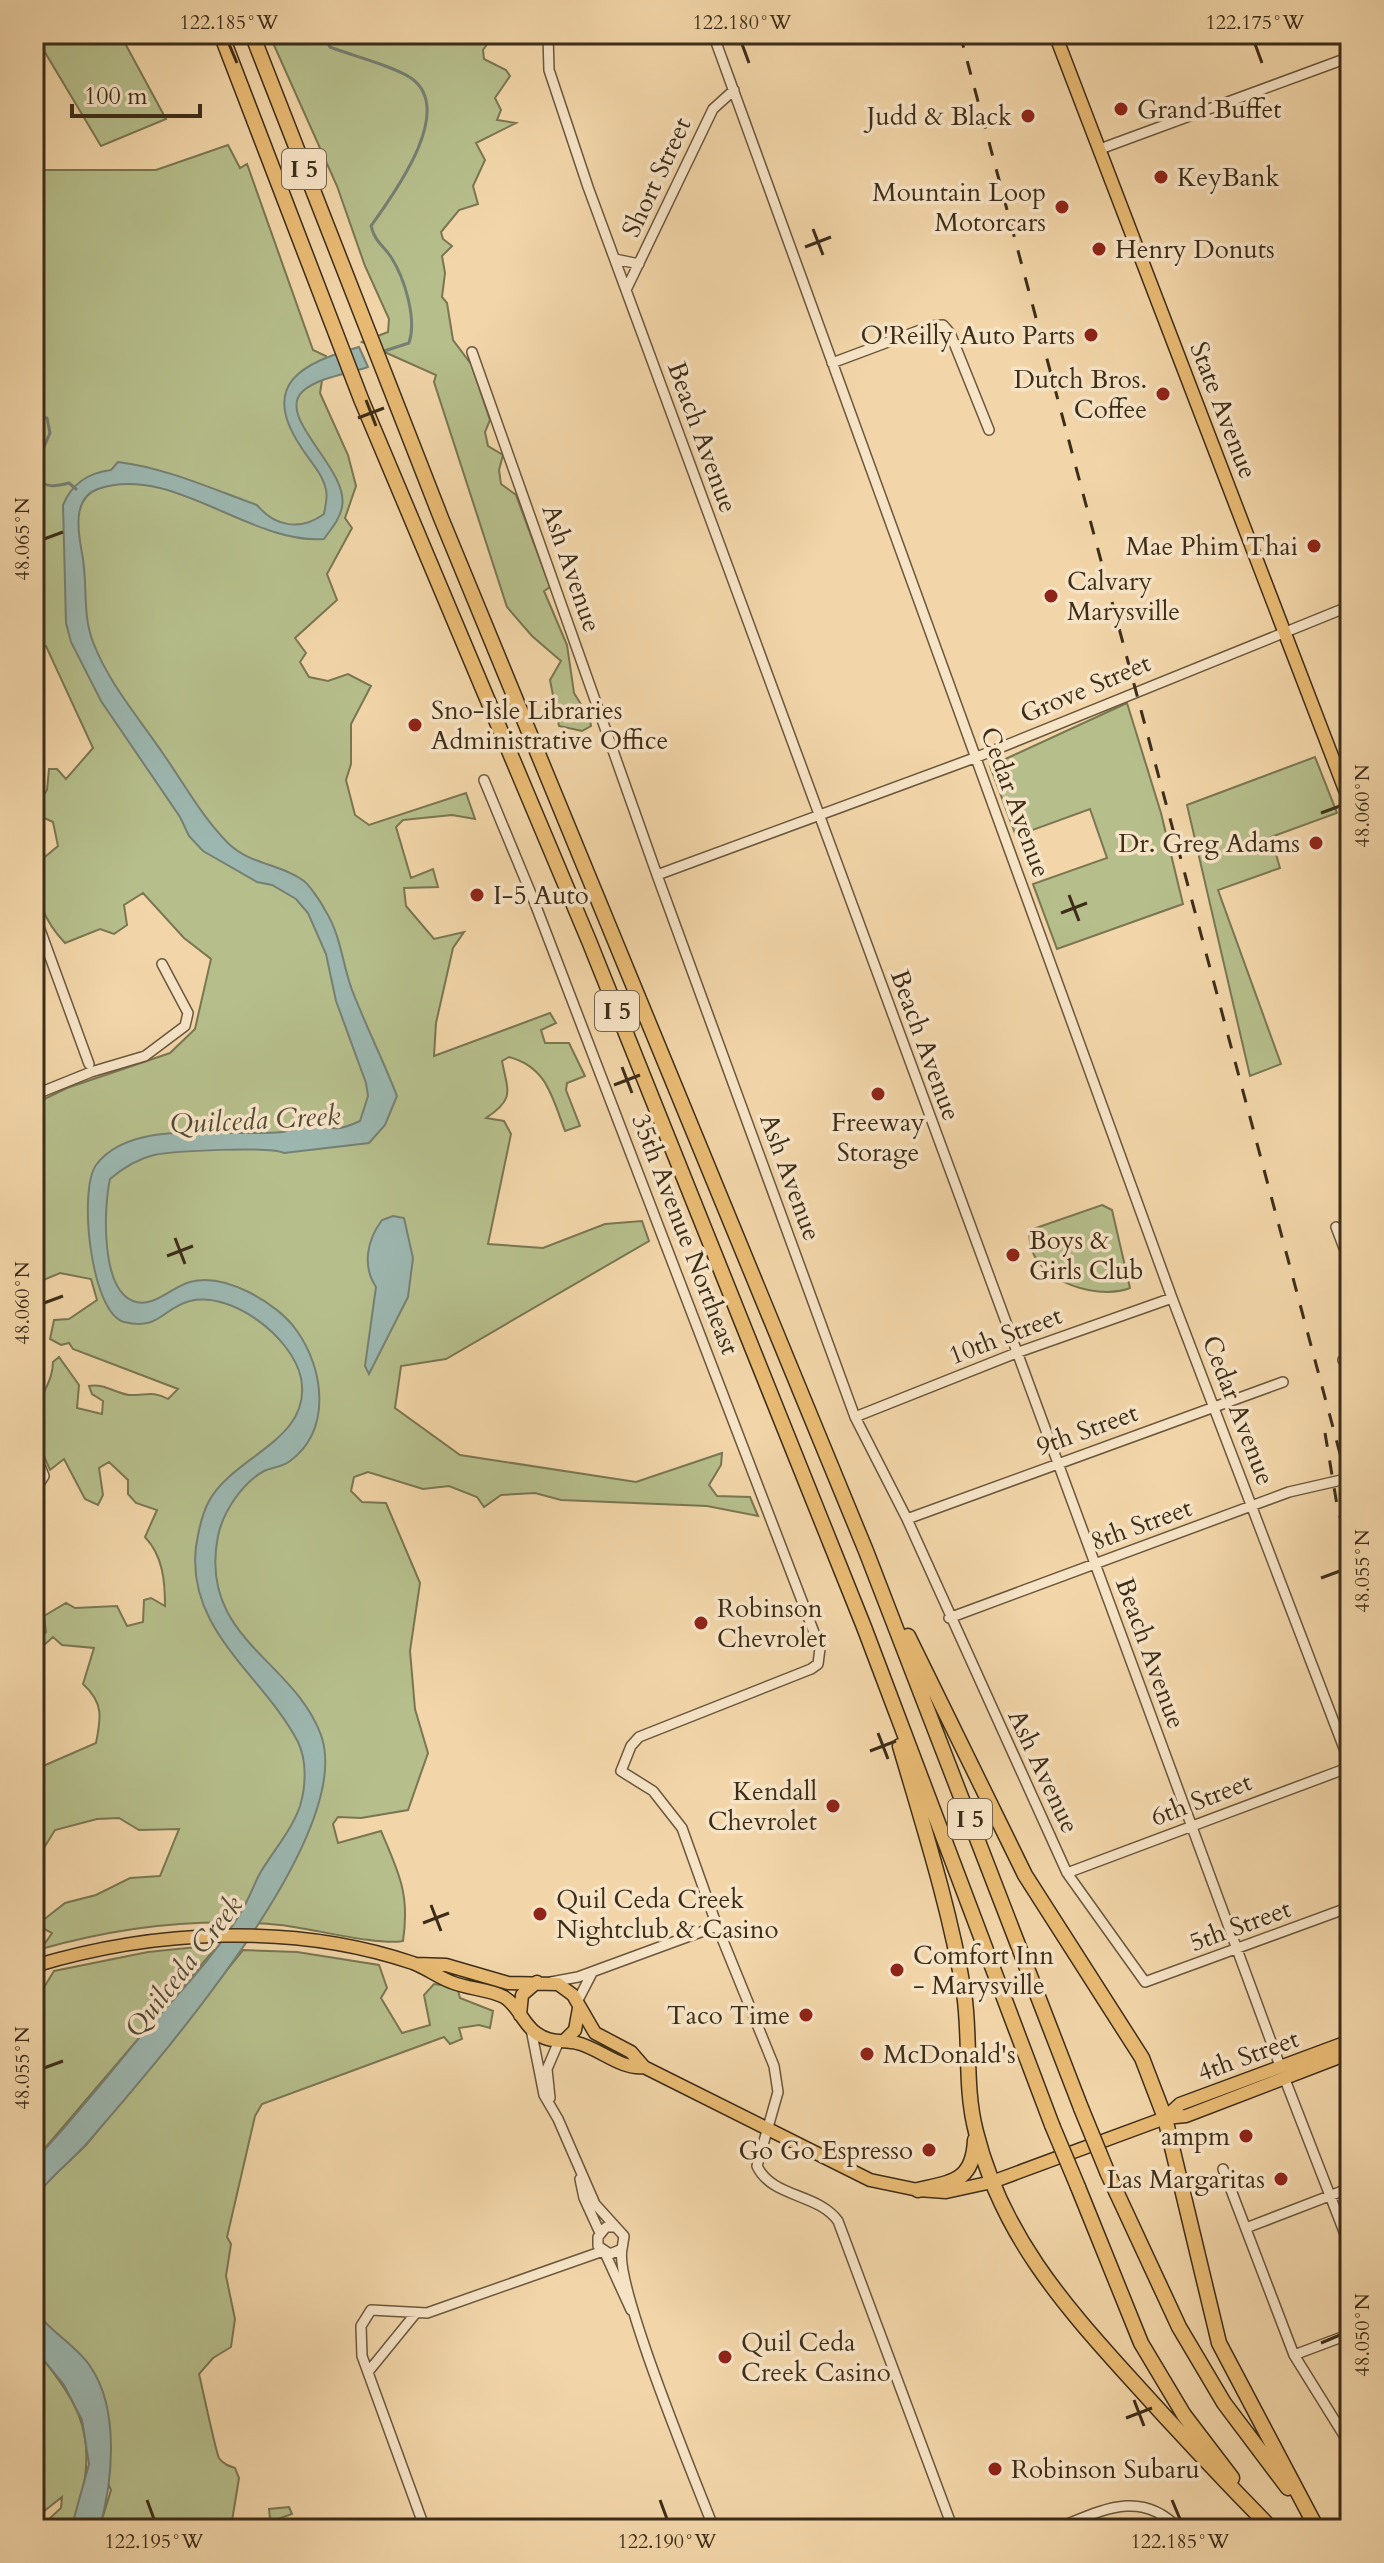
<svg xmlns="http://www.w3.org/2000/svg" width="1384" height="2563" font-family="Cardo,serif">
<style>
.green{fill:#b6bf8c;stroke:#7a7652;stroke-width:2}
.water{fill:#9cb7b0;stroke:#768073;stroke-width:2}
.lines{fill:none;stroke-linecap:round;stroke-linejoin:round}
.stream{stroke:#768073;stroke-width:3}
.minor-casing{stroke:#6a573c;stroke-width:12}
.major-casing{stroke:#3d2d18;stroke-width:15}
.highway-casing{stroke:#3d2d18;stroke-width:17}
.minor{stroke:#f7e4c7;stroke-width:9}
.major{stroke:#e9bb74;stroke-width:12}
.highway{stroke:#e9bb74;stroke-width:14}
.rail{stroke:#3d2d18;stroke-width:3;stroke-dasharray:14 14;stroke-linecap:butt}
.highway-bridge-casing{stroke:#3d2d18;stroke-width:17;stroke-linecap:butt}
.highway-bridge{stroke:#e9bb74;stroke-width:14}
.ticks{fill:none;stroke:#3d2d18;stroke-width:3}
.poi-dot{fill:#8f2418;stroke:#f7e4c7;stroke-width:3}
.labels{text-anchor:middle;stroke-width:7;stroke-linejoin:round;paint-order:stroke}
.shield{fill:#f7e4c7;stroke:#75644c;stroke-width:2}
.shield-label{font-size:24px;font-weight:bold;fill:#3d2d18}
.poi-label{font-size:26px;fill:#3d2d18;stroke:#f7e4c7;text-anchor:start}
.street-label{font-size:26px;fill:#3d2d18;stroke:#f7e4c7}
.water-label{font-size:28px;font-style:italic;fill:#504936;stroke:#f7e4c7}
.neatline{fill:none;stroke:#3d2d18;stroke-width:3}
.ticks-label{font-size:20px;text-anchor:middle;fill:#3d2d18}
</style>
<rect width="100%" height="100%" fill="#f2d6a9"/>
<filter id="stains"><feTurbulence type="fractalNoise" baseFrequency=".0025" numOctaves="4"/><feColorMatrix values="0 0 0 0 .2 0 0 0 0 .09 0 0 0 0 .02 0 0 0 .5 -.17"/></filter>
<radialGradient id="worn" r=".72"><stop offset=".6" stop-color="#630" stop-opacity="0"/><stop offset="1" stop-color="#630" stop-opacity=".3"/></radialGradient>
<path class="green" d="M34,34H120L166,119L101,146Z
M269,34H487L488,43L483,50L484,59L506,70L510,76L495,98L501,110L497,120L516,123L476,143L485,160L473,186L478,204L459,210L441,232L443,239L452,246L442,256L445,273L442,297L447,303L453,340L471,364L490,420L485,432L488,446L503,455L499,470L501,484L516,495L550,587L544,591L567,645L574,693L590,719L591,726L582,731L559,726L550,680L561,661L532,636L507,607L434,382L436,375L362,342L388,332L389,319L365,266L337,186Z
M228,145L240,168L247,164L313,350L326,356L320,393L348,455L356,486L345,518L352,528L327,574L337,600L295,638L306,653L300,662L309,677L328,681L348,674L371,686L351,724V764L346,780L355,815L369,825L466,793L475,819L452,815L403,820L396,827L411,878L433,869L438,887L404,888L406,906L434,939L464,932L453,948L436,1023L434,1056L550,1013L556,1023L541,1030L545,1043H569L585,1076L567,1083L566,1090L580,1126L565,1131C552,1097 547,1067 509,1057L502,1061C508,1092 515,1099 486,1118L504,1121L511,1134L488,1244L543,1248L605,1224L642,1221L649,1241L446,1359L401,1366L395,1408L460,1455L636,1482L722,1453L721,1465L709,1485L717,1496L750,1497L758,1516L707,1506L561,1500L535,1493L501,1495L484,1507L477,1497L449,1486L423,1489L368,1472L354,1477L351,1491L362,1502L386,1503L420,1583L410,1651L415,1709L428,1753L408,1810L361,1818L338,1817L333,1824L338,1843L381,1831C399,1873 410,1894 403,1941C378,1946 310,1928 280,1925C199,1917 119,1927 41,1949L52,1933L37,1925L65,1903L96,1895L130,1878L160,1876L179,1829L139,1830L119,1818L97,1819L55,1830L34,1864V1770L96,1743C101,1718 104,1703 83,1684L94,1648L62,1645L53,1637L43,1646V1662L34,1663L36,1642L46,1632L44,1616L66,1603L75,1608L117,1606L127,1626L143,1622L144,1600L151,1598L165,1606C165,1581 163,1556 145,1537L157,1510L136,1503L128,1494V1480L109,1462L99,1468L103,1495L98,1505L85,1499L64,1459L50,1470L34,1433V1407L39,1405C44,1389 53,1379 53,1362L59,1357L79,1385L77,1408L102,1414L103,1401L92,1394L89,1386C103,1383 115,1393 129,1395C144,1396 153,1390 168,1399L178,1389L73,1349L69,1343L61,1345L50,1339L54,1320L69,1319L97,1300L91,1279L60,1273L34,1284V1219L41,1215L34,1203V1104L67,1088L170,1053L195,1029L211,959L184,938L143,893L124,905L127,925L114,934L100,929L65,943C44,921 34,896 34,866L58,846L53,822L40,816L37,805L47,790L49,769H57L66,779L93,748L46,646L34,652V160L44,170H156Z
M1127,703L1161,813L1183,904L1057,949L1033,884L1107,858L1090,809L1016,836L990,766Z
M1315,757L1337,813L1271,837L1280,868L1218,890L1281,1064L1250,1076L1187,805Z
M1102,1205L1112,1210L1130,1288C1094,1302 1023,1277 1030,1230Z
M197,1947L214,1950L34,2161L35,2002L54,1971L148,1952Z
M243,1950L297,1952L379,1965L387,1988L381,1998L402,2033L430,2025L424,1995L434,1984L457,1987L460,1998L493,2011L490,2028L479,2025L459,2028L462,2039L450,2044L444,2037L262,2104L255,2116L227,2237L231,2244L226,2276L235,2319L231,2347L213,2358L199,2374C202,2386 216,2453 219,2458C223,2464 229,2466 235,2468L239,2478L231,2527L270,2519L269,2509L289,2507L292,2514L250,2529H99L111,2490L34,2308V2201L43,2186L87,2144Z
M34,2348C74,2397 97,2429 82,2494C79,2506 78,2519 71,2529H34V2525L48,2520L61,2508L62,2497L39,2515L35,2510L41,2486L34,2469Z"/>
<path class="water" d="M359,347L368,367C348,374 319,377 303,391C274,417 350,469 342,507C340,519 331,529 324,539C251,545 171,463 98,489C72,498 78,532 82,553C88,583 82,614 93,642C109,684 139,718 164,755C185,785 202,817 228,843C250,865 282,864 304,881C310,886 321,902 325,910C341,935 342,963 352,990C366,1026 383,1060 397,1096L385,1125L369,1143L284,1153C269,1146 173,1151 154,1155C137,1159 123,1168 110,1179C104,1205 100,1288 133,1301C153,1309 171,1287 190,1282C224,1272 278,1303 297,1331C324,1369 332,1430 290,1461C283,1467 272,1467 264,1471C242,1483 223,1512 218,1536C198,1638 293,1659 321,1735C357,1836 154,2065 89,2141C71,2162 48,2177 34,2201V2161C69,2124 101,2084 134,2044C172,2000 217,1956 245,1905C250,1895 254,1885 259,1875C272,1852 291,1832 300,1806C306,1786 307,1761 298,1742C264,1676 186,1631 196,1547C198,1533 202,1514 209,1501C234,1455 313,1440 301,1378C292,1337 232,1291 190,1301C162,1308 160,1331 124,1322C91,1313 78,1191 96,1165C133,1116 229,1138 282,1132C290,1131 298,1126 305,1126C333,1123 327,1136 360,1121L368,1096L366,1083L336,1001L326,954L308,913L296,899L272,885L257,882L203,851L189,836L180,817L101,701L71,642L66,623L63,505C72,483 88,473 111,470L118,462C166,468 210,488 257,505C275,527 301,531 324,514C325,507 328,497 326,490C323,474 309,460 301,447C259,384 302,363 359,347Z
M393,1216L404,1218L413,1258L408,1297L369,1374L365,1366L376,1287C362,1266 367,1240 382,1220Z
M34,2308C48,2331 75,2344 90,2366C120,2409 113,2483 99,2529H71L89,2464L82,2420L64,2385L34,2348Z"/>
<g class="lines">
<path class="stream" d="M323,34L330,47C353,56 391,65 411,78C457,110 392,196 371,226C375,242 383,245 391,257C405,279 417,319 409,343L381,352
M34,416L47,418L50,433L34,470
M34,477C46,488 54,487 69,483L76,489"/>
<g class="minor-casing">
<path id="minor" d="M713,34L1172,1298L1350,1764
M548,35L549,70L588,187L1280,2066
M1100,149L1350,57
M615,259L639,264
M626,290L713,109L734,90
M472,352L657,875L855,1417L907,1519L1067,1873L1145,1982L1350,1907
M832,363L931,326L943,325L950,333L989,430
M34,764L39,777L34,796
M484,780L534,901L820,1648L818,1664L811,1669L639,1737L631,1746L621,1771L653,1791L682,1828L717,1926L774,2066L778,2092L757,2166C772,2198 818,2193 838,2221L953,2529
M657,875L977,757L1350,606
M34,913L89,1064
M34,1095L91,1072L145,1056L185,1026L188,1013L162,964
M1336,1227L1350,1264
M1343,1360L1350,1358
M855,1417L1016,1353L1172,1298
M34,1451L44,1476L34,1492
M907,1519L1283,1382
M949,1618L1289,1492L1350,1478
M1067,1873L1350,1767
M551,1982L578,1977L717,1926
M577,2002L592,1973
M531,2029L544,2095L558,2119L595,2204L624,2236L622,2249L610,2254L598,2246V2237L606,2227H615
M1284,2077L1350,2247
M550,2098L547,2069L559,2041
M1223,2169L1294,2355L1350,2445
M580,2179L584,2198L600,2233
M1246,2228L1350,2188
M622,2249C614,2285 696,2482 714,2529
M605,2253L631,2310
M1294,2355L1350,2334
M368,2372L416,2313
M425,2529L362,2356L361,2326L371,2310L427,2313L603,2251
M1055,2529C1099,2512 1140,2487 1179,2529"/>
</g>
<g class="major-casing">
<path id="major" d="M1055,34L1350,803
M416,1964L446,1965L508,1983L558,1984L573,1995L595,2033L631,2052L644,2067L870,2180L918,2190L946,2192L992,2182L1165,2118L1186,2116L1350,2053
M34,1966C154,1930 292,1922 413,1963C426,1968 438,1977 451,1982C467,1989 489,1989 504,1997C518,2005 523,2024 536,2033C549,2043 562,2040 577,2043C599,2048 621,2070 644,2067
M520,2015L522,1995L537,1982
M564,2041L575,2030L579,2008
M1165,2118L1180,2104L1350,2041"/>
</g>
<g class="highway-casing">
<path id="highway" d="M221,34L361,399L589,941L864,1627L1052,2125
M252,34L441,518L866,1551L1081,2108
M908,1636L1025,1875L1142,2058L1165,2118L1219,2343L1314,2523
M900,1746C924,1828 950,1909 964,1993C971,2039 964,2086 976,2132C1001,2233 1062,2303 1129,2377C1174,2427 1219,2475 1266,2523
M1108,2174L1179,2327L1224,2403L1288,2488
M1078,2187L1141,2343L1184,2415L1232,2478
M918,2190C952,2182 973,2182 975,2140"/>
</g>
<use href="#minor" class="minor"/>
<use href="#major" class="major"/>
<use href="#highway" class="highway"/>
<path class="rail" d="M960,34L1350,1491
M1325,1433L1337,1505L1350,1555"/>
<g class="highway-bridge-casing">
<path id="highway-bridge" d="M1081,2108L1108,2174
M1052,2125L1078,2187"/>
</g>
<use href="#highway-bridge" class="highway-bridge"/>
</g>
<path class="ticks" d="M229,44L237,63M742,44L749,63M1255,44L1262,63M813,229L823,255M805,247L831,237M366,400L376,426M358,418L384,408M44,539L63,532M1321,813L1340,806M1069,895L1079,921M1061,913L1087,903M622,1067L632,1093M614,1085L640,1075M175,1238L185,1264M167,1256L193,1246M44,1303L63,1296M1321,1578L1340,1571M878,1733L888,1759M870,1751L896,1741M431,1905L441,1931M423,1923L449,1913M44,2068L63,2061M1321,2343L1340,2335M1134,2400L1144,2426M1126,2418L1152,2408M147,2500L154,2519M660,2500L667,2519M1172,2500L1180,2519"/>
<g class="poi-dot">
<circle cx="1121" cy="109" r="8"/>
<circle cx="1028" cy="116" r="8"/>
<circle cx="1161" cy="177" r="8"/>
<circle cx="1062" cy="207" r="8"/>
<circle cx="1099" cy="249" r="8"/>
<circle cx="1091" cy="335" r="8"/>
<circle cx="1163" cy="394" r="8"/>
<circle cx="1314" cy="546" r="8"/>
<circle cx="1051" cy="596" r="8"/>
<circle cx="415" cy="725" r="8"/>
<circle cx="1316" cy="843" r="8"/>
<circle cx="477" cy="895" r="8"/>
<circle cx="878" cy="1094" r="8"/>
<circle cx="1013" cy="1255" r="8"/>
<circle cx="701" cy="1623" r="8"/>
<circle cx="833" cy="1806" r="8"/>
<circle cx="540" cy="1914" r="8"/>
<circle cx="897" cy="1970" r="8"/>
<circle cx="806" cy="2015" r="8"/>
<circle cx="867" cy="2054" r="8"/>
<circle cx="1246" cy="2136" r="8"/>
<circle cx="929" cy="2150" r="8"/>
<circle cx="1281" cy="2179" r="8"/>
<circle cx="725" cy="2357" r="8"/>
<circle cx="995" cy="2469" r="8"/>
</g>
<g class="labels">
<g class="shield">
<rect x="282" y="149" width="44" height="40" rx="6"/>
<rect x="595" y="991" width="44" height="40" rx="6"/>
<rect x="948" y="1799" width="44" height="40" rx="6"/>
</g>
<g class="shield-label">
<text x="304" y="177">I 5</text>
<text x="617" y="1019">I 5</text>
<text x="970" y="1827">I 5</text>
</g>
<g class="poi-label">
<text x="1137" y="118">Grand Buffet</text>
<text x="1012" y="125" text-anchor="end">Judd &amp; Black</text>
<text x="1177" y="186">KeyBank</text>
<text x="1046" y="201" text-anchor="end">Mountain Loop<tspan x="1046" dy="30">Motorcars</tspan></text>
<text x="1115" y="258">Henry Donuts</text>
<text x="1075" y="344" text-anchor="end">O'Reilly Auto Parts</text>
<text x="1147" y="388" text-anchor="end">Dutch Bros.<tspan x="1147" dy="30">Coffee</tspan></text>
<text x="1298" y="555" text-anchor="end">Mae Phim Thai</text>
<text x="1067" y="590">Calvary<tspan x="1067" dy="30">Marysville</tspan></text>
<text x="431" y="719">Sno-Isle Libraries<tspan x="431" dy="30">Administrative Office</tspan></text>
<text x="1300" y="852" text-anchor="end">Dr. Greg Adams</text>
<text x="493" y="904">I-5 Auto</text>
<text x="878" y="1131" text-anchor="middle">Freeway<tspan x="878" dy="30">Storage</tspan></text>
<text x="1029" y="1249">Boys &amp;<tspan x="1029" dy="30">Girls Club</tspan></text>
<text x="717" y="1617">Robinson<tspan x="717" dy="30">Chevrolet</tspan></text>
<text x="817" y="1800" text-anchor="end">Kendall<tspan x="817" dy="30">Chevrolet</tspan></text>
<text x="556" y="1908">Quil Ceda Creek<tspan x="556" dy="30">Nightclub &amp; Casino</tspan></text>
<text x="913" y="1964">Comfort Inn<tspan x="913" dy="30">- Marysville</tspan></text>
<text x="790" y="2024" text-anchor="end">Taco Time</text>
<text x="883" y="2063">McDonald's</text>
<text x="1230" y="2145" text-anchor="end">ampm</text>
<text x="913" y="2159" text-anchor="end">Go Go Espresso</text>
<text x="1265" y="2188" text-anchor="end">Las Margaritas</text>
<text x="741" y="2351">Quil Ceda<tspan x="741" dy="30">Creek Casino</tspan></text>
<text x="1011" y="2478">Robinson Subaru</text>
</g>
<g class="street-label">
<text transform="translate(656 177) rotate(-65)" y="9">Short Street</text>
<text transform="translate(1224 410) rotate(69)" y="9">State Avenue</text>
<text transform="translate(703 437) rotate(70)" y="9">Beach Avenue</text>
<text transform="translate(572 568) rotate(71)" y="9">Ash Avenue</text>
<text transform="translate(1085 688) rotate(-23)" y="9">Grove Street</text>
<text transform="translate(1016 802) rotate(70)" y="9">Cedar Avenue</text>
<text transform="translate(926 1045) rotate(70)" y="9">Beach Avenue</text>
<text transform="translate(791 1177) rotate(70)" y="9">Ash Avenue</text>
<text transform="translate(686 1234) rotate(69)" y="9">35th Avenue Northeast</text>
<text transform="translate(1005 1335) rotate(-21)" y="9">10th Street</text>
<text transform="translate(1239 1410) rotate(69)" y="9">Cedar Avenue</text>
<text transform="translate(1087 1429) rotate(-20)" y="9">9th Street</text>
<text transform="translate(1141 1524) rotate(-20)" y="9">8th Street</text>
<text transform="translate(1151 1653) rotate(70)" y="9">Beach Avenue</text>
<text transform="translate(1044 1771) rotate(65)" y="9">Ash Avenue</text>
<text transform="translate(1201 1799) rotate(-21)" y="9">6th Street</text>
<text transform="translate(1240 1925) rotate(-20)" y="9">5th Street</text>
<text transform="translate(1248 2055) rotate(-20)" y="9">4th Street</text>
</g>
<g class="water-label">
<text transform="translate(255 1119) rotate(-3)" y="10">Quilceda Creek</text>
<text transform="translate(183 1966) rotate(-52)" y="10">Quilceda Creek</text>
</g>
</g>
<rect width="1384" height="2563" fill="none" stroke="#f2d6a9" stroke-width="88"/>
<path d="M72 104v12h128v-12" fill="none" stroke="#3d2d18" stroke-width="4"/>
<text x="84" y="104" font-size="24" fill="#3d2d18" stroke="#f7e4c7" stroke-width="6" paint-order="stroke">100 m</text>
<rect x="44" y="44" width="1296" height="2475" class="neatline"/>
<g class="ticks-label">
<text x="229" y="29">122.185°W</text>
<text x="742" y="29">122.180°W</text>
<text x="1255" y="29">122.175°W</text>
<text transform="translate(22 539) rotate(-90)" y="7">48.065°N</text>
<text transform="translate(1362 806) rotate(-90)" y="7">48.060°N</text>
<text transform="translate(22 1303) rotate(-90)" y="7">48.060°N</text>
<text transform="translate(1362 1571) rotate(-90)" y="7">48.055°N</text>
<text transform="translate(22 2068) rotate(-90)" y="7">48.055°N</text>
<text transform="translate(1362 2335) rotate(-90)" y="7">48.050°N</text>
<text x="154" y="2548">122.195°W</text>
<text x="667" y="2548">122.190°W</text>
<text x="1180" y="2548">122.185°W</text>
</g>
<rect width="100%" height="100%" filter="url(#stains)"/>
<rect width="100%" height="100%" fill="url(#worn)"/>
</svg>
